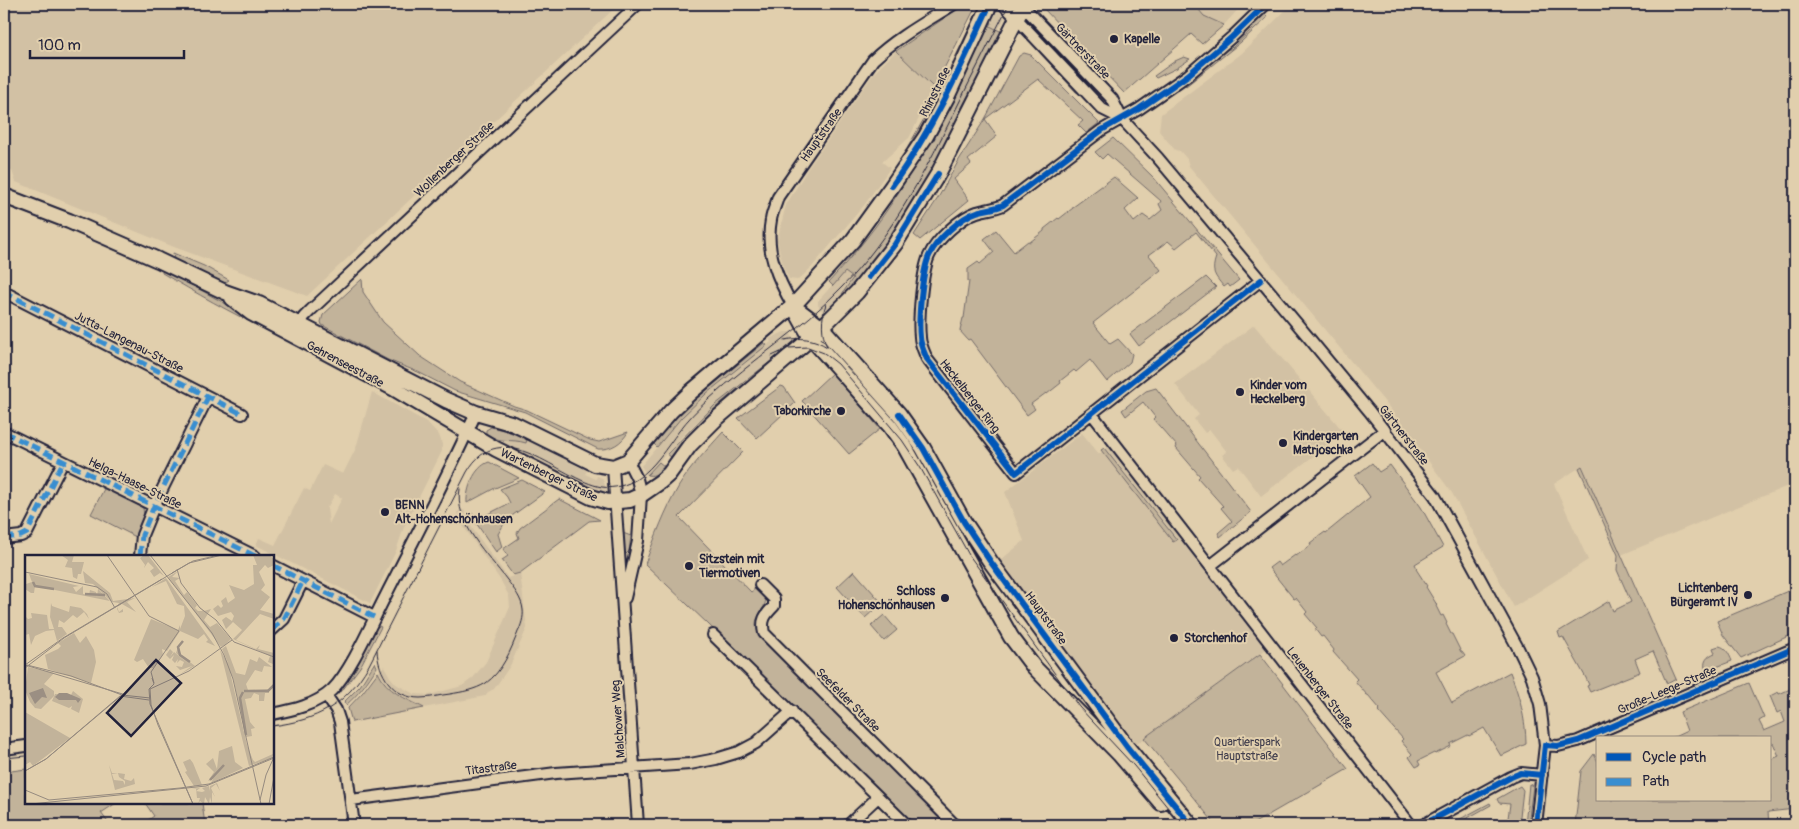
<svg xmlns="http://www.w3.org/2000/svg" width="1799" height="829" font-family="Pangolin,sans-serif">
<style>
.built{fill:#d2c1a4;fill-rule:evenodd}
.green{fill:#c2b39a;stroke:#726a6a}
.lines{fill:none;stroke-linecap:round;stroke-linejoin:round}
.minor-casing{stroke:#22223b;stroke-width:14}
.major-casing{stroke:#22223b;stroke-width:18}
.minor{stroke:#e1cfad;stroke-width:10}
.major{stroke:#e1cfad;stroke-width:14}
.tram{stroke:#22223b;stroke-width:1}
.quiet{stroke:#398ed0;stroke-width:5;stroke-dasharray:10 5;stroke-linecap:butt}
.cycleway-casing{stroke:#e1cfad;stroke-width:9}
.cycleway{stroke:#0057b8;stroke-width:6}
.poi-dot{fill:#22223b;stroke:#e1cfad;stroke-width:2}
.labels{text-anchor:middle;stroke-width:4;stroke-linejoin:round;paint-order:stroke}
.poi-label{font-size:12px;font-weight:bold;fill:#22223b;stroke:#e1cfad;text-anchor:start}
.street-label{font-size:12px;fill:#22223b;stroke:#e1cfad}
.park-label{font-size:12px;fill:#423f4e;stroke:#e1cfad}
.inset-river{fill:none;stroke:#9b8f83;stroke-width:2.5}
.inset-road{fill:none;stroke:#958a7f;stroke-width:1}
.view{fill:#22223b;fill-opacity:0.15;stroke:#22223b;stroke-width:2.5}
.inset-edge{fill:none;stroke:#22223b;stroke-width:2.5}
</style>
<rect width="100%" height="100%" fill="#e1cfad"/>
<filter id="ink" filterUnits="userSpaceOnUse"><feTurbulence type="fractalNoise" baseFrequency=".02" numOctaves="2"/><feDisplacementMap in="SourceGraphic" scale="10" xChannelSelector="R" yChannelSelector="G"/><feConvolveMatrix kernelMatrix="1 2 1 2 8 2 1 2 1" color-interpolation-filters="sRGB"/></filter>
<g filter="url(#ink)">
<path class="built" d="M4,4H619L307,296L174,247L16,182L12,171L4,167Z
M1202,4H1243L1224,25L1204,16L1199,10Z
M1292,4H1795V483L1621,555L1582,466L1554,484L1588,560L1514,607L1452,493L1388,406L1189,166L1187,159L1180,151L1175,150L1159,131L1161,114L1241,54Z
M998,10L1005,18L998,30L990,26Z
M896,51L934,88L909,138L882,162L890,168L865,204L811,268L798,280L789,279L784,269L777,241L786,205L807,170L874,73Z
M845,271L853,278L837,300L833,310L826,312L821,310L818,305V301Z
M1254,325L1342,430L1341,435L1261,496L1238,466L1233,469L1222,455L1227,452L1210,430L1205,433L1194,419L1199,415L1175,384Z
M784,332H789L793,337L792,345L789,351L776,357L715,405L685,433L647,475L641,466L681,418L707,393L771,342L769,339Z
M372,392L428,423L439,435L442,443V451L404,527L396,551L370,603L256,545L259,538L275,545L304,488L310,491L323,465L343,474L356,448ZM335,494L342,498L329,524L327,508Z
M1082,433L1099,454L1112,444L1269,647L1134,746L997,563L1024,541L1005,492Z
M527,439L587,471L585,474L596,479L597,476L602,478L607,490L601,494L590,489L591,487L581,482L580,484L498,441H519L526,443Z
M464,510L472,528L508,578L520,573L527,628L510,666L494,689L488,692L485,696L424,708L392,691L381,680L378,672L384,666L390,677L396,684L414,694L429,695L462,686L473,678L486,662L510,607L509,596L501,581L459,520L457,512Z"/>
<path class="green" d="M965,4H975L973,12L934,88L896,51Z
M1042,4H1202L1199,10L1204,16L1224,25L1202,44L1191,34L1124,93L1042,7Z
M978,10L969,35L942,89H940Z
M1264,13L1268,17L1241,42L1186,86L1185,85L1227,49H1231L1253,28V24Z
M989,19L992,23L990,26L1002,32L962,107L950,137L929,177L885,248L846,297L842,294L853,278L845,272L833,286L829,282C845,264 861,246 875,227C922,163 954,90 989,19Z
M1038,29L1106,100L1102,103L1036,34Z
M1058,36L1061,37L1108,85L1109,89Z
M1024,53L1031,55L1099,123L1086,133L1078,125L1083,121L1038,79L985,119L997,136L968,160L971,164L954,179L969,200L920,240L914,235L938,198L959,160L985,119L1019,56Z
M1040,53H1041L1081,94L1076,92Z
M1184,57L1190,59L1177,68L1156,78L1154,76L1175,61Z
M934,101L935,102L909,149L908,147Z
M1113,138L1154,178L1239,280L1230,287L1228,284L1224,287C1214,275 1211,272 1216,257L1196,232L1176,248L1168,241L1149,255L1161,270L1093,323L1110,344L1118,339L1132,354L1130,362L1107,382L1090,360L1076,372L1074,370L1060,381L1061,383L1047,394L1046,393L1031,404L1035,409L1027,415L970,339L968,340L960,331L963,318H964L969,281H968V269L978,262L980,264L994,252L984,239L996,230L1014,252L1028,241L1030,242L1044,231V229L1058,218L1059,219L1073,208V207L1114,177L1138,198L1125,210L1134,222L1143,215L1150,220L1162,210L1159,204L1161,201L1107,154L1102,159L1095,152Z
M173,253L204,266L229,280L223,284L174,260Z
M163,269L269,328L267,330C231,313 196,293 162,273Z
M1206,277L1216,287L1139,346L1130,334Z
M362,279L363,292L383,322L420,356L460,382L514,406L527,410L590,440L599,442L628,432C622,443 611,450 598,449L525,412L455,391L418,372L388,360L322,325L321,322L323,315Z
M764,343L767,345L707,393L681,418L657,447L654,444L670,424L693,401Z
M776,357L779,360C737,386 700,418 671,457L667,454L715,405Z
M832,373L880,429L849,454L802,401Z
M781,386L784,387L795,403L757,438L738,418Z
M1156,388L1251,512L1220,537L1218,533L1232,521L1221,508L1223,506L1198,478L1200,476L1176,448L1177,446L1153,419L1155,417L1143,402L1126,416L1122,410L1146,391Z
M491,427L507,431L527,439L526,443C510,438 501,444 486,434V430Z
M723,432L743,452L679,517L751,592L756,588L766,599C764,614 750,618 759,634L950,825H912L730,645L645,564C655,537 665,510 679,486C691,466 708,449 723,432Z
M1104,448L1177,540L1173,542L1101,450Z
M489,462L519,478L495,488L467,503C466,490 474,467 489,462Z
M659,462L665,467C659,472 656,477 647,475Z
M1372,463L1379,472L1390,465L1421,507L1443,547L1415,564L1417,568L1416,569L1427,586L1426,587L1437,605L1436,606L1441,616L1443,615L1447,623L1446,624L1451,634H1452L1461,652H1462L1465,656L1436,672L1452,703L1510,672C1519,695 1526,719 1526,744L1501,756L1484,728L1469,736L1468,735L1450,744L1451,746L1435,754L1434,753L1418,761L1420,765L1416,767L1409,757L1412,754L1401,741L1403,739L1378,711L1380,709L1368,695H1367L1355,681L1357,679L1333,652L1334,650L1323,636L1321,637L1315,629L1317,628L1305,614L1307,612L1296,598L1294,599L1269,568L1277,562L1280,566L1295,555L1296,556L1311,545L1310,543L1325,532L1326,533L1370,497L1355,476Z
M1582,466L1676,679L1667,684L1653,651L1635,659L1640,672L1590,692L1587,686L1589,685L1586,678L1563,637L1560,638L1558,632L1609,601L1613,611L1631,602L1617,570L1618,555L1579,468Z
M522,480L545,492L513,515L504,524L498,534L502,547L496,552L470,514L472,513L476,520L510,503L507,497L500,489Z
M105,487L143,508L144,516L136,537L91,514Z
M559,499L600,520L589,521L520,573L513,575L502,560L508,556L503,549L519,538L517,533L520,528Z
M620,532L631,536L629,551L626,554L622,552Z
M854,571L882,603L865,618L837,587Z
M1795,588V633L1741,658L1723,635L1717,621Z
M884,615L897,630L884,641L871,626Z
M379,626L381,627L360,667L341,692L338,690L353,671L375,629Z
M1719,646C1726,647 1729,654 1732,661L1706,671C1702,662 1707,656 1715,653L1713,648Z
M1260,654L1348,769L1251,825H1216L1144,738Z
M375,662L377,667C368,681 359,694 346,705L344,702L360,686Z
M378,672C387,692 405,698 424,708L352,722L348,708L363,692Z
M1749,683L1764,718L1759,721L1764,731L1785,722L1781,711L1777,713L1770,696L1778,692L1779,694L1795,687V809L1768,812L1769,825H1575L1581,771L1594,754L1598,762V800H1770V760L1779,756L1773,743L1770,744V738H1672L1687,731L1680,712Z
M26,769V803H116L101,813L110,825H4V772Z
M1529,784L1533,786L1528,825H1525Z
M1520,786L1523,790L1519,825H1507L1510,804L1499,803L1497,799Z
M145,803H202L205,825H141L154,816Z
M1490,803L1491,805L1455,825H1449Z"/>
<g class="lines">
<g class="minor-casing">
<path id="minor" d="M1003,4L1102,109L1122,119
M1021,4L1112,99L1122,119L1158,158L1309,338L1370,412L1435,496L1518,648L1532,677L1540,704L1545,745L1536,825
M1261,280L1016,473L927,359C924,352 920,344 920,337C918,319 922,272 929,256C936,240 961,217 977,212C986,209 995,209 1003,205L1102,130L1139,109L1188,75L1232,37L1266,4
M4,292L242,414
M793,306C778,280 765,251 771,220C772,212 776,205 778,197L873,60C897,37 927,21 954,4
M297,331L304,317L311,310L638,4
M1092,414L1411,825
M4,432L255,556
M613,467L638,825
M4,538L21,536L27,533L63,462
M140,556L142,535L154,506L208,397
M272,565L374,617
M1210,566L1385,430
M760,585L774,599V606C765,615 761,620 764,633L955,825
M625,598L638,541L641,495L637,479L628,461
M272,630L284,619L303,581
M713,635L907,825
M326,695L336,710L340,722L354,825
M272,714C293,710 316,705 332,690C351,671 372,622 385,597C416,536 448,475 476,413
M1545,745L1558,746L1578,741L1795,648
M4,749L26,746
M351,800L556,773L690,764L716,759L739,752L756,743L792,711
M848,825L878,797
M1423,825L1511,777L1521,773L1542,775"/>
</g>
<g class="major-casing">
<path id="major" d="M4,196L69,221L158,260L225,292L259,304L446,400L476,413L514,424L595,464L613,467L628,461L671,411L691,392L793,306L853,240L892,186L926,136L947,97L990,4
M232,298L251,313L393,388L496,449L591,497L608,502L630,500L641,495L660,482L669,474L690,445L715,420L811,338L857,292L895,244L938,174L1024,4
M793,306L822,328L899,414L923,448L964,522L990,561L1127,747L1191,825
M796,311L811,338L890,426L905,447L1011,637L1033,666L1119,754L1161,803"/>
</g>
<use href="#minor" class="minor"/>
<use href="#major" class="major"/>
<path class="tram" d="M826,304C821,319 821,333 827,347
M785,340C800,337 814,338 827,347
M772,356L789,348L808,347L824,353L838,364L902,440L920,467L969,555L1079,707L1134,766L1182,825
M377,650C378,674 393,698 420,698C430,698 440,695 450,694C462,692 475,690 486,683C502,672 511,650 518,632C521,626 524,617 523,610C522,599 514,589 507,580C489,556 453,522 460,489
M272,726C318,720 345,706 369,665L467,472C502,412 559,480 602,487C614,489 627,485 637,479C655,467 666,448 679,431C688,419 698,409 709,399C753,359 801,330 842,287C889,239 921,179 951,119C970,80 990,42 1009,4
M4,758L26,756"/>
<path class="quiet" d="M4,292L242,414
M4,432L255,556
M4,538L21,536L27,533L63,462
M140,556L142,535L154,506L208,397
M272,565L374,617
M272,630L284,619L303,581"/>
<g class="cycleway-casing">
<path id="cycleway" d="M892,186C934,127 960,69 990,4
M869,277L895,244L938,174
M1261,280L1016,473L927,359C924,352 920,344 920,337C918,319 922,272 929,256C936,240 961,217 977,212C986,209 995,209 1003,205L1102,130L1139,109L1188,75L1232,37L1266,4
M899,414L923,448L964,522L990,561L1127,747L1191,825
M1423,825L1511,777L1521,773L1542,775
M1536,825L1545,745L1558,746L1578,741L1795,648"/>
</g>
<use href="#cycleway" class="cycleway"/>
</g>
</g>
<g class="poi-dot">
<circle cx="1114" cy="39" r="5"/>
<circle cx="1240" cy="392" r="5"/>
<circle cx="841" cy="411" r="5"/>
<circle cx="1283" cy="443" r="5"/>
<circle cx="385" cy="512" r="5"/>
<circle cx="689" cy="566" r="5"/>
<circle cx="1748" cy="595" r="5"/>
<circle cx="945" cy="598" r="5"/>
<circle cx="1174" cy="638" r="5"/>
</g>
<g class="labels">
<g class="poi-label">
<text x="1124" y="43">Kapelle</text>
<text x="1250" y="389">Kinder vom<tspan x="1250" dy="14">Heckelberg</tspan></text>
<text x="831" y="415" text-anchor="end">Taborkirche</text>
<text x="1293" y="440">Kindergarten<tspan x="1293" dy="14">Matrjoschka</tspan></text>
<text x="395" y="509">BENN<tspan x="395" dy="14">Alt-Hohenschönhausen</tspan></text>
<text x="699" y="563">Sitzstein mit<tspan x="699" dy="14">Tiermotiven</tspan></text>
<text x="1738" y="592" text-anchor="end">Lichtenberg<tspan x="1738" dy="14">Bürgeramt IV</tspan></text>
<text x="935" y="595" text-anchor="end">Schloss<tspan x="935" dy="14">Hohenschönhausen</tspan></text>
<text x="1184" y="642">Storchenhof</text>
</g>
<g class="street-label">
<text transform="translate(1083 51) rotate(46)" y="4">Gärtnerstraße</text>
<text transform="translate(935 92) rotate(-63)" y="4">Rhinstraße</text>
<text transform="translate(821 135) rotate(-55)" y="4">Hauptstraße</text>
<text transform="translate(454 159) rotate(-43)" y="4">Wollenberger Straße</text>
<text transform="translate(129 342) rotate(27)" y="4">Jutta-Langenau-Straße</text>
<text transform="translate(345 364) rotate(28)" y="4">Gehrenseestraße</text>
<text transform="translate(970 396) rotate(52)" y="4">Heckelberger Ring</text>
<text transform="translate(1404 435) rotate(52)" y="4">Gärtnerstraße</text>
<text transform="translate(549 475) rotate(26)" y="4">Wartenberger Straße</text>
<text transform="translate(135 483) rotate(26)" y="4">Helga-Haase-Straße</text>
<text transform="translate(1046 618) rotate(54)" y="4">Hauptstraße</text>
<text transform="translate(1320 688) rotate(52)" y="4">Leuenberger Straße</text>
<text transform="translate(1667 690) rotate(-23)" y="4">Große-Leege-Straße</text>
<text transform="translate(848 700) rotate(45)" y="4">Seefelder Straße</text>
<text transform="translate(618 719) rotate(-94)" y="4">Malchower Weg</text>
<text transform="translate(491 768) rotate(-7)" y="4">Titastraße</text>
</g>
<g class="park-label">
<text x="1247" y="746">Quartierspark<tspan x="1247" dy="14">Hauptstraße</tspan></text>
</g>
</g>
<g transform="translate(25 555)">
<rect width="249" height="249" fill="#e1cfad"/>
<path d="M36,0H49L47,7H59L56,19H53L52,24L48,22L47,13L40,12L43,5ZM119,0H123L139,21L135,18L129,22L125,16L129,13L123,7L119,13L120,10L115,3ZM228,0H244L249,4V10L243,13L240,10L234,17L240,30L236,35L245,42L235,55L249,59V64L235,59L211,85L231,94L235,90L233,94L249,98L248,109L243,107L245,101L208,84L217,75L208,67L201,74L197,65L201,62L207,66L209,61L206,57L193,61L188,54L193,50L196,53L198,51L196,46L201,42L203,48L210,43L204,30L219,35L229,29L228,10H232ZM58,16L85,38L88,46L110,43L102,47L111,57L97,49L92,52L94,57L98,54V57L94,58L92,54V53L94,48L87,47L68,29L60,28ZM153,16L147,22L155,23L150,26L159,40L162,37L172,50L170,53L173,56H178L174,51L179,56L186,54L179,65L185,72L192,68L206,84L200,90L196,92L143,22ZM4,19L54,31L48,32L51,37L58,31V39L64,40L65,35L71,37L72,42L73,34L85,46L10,31L9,38H6L0,34L1,29L7,27ZM141,23L190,91L181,87L183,85L179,79L173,84L155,76L142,96L137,94L138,100L128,113H124L118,104L112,107L109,105L126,64L153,75L155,70V74L160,61L159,51L152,49L141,26L127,32ZM26,48L27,51L44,57L45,51L56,53L62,59L64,64L59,57L52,63L48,60L39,68L34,65L33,72H37L42,79L32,86L29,75L21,76L10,81L6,90L4,79L0,80V61L3,64L7,63L6,58L22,60L24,74H29L25,62ZM49,78L55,88L61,81L69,95L71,107L66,128L23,114L20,100L33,94L36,91L33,88ZM201,91L211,118L220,120L225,104L232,107L234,102L247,112L239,111L237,117L230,115L221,129L223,135L244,134V138H240L239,146H234V140L229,138L226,143L220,144L225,167L230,173L226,174L227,181L221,182L208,123L205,117L222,190L228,205L230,207L248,199L247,203L224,211L195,95L203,108L197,94ZM153,92L156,100L170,111L154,120L167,111L155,115L151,111L157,112L159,107L155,105L152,108L153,104L150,108L147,105L149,100L145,104L141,100L145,94L148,97L145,102L149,97L164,109L151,98ZM3,112L29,118L19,129L29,136V141L16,154L10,153L5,147L0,135ZM48,136L58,144L54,158L46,154L47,151L44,153L27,146L30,139L46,140ZM0,157L45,183L8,211L5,207L0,210ZM207,191L210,207L218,213L186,228L188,224L183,226L189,217L181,209L188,203L192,214L194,196ZM165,204L168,208L177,230L169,231L160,217L162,216L158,207ZM84,210L87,218H93L87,219L89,225L98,226L100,230V226L94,222L93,218L100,219L99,224L106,226L109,223L110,229L90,235ZM192,228L195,236L191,229L186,233L190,242L187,237V249L185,242L184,249L180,242L179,249L175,246L173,249L175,243H172L171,234H166L175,233L171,236L177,237L180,236L177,233L184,231V236L185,231Z" fill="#c2b39a"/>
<path d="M18,133L22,143L17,142L10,149L4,138ZM34,138H42L56,144L53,148L51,145H34L30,142Z" fill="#9b8f83"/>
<path class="inset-river" d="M8,27L10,31L29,34M60,39L80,40M158,86L153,92L155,100L165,107M219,136H243L249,130M218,137L215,143L221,180M185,225L199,210"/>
<path class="inset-road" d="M82,0L124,61L154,76L126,117L129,128M125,0L187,78L199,100L208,124L236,249M152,14L156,28L175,53L191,65L209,87L249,102M0,17L72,32L82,39L90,53M147,18L168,6L194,0M0,110L38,83L137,24M0,110L101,140M2,110L46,121L97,140L125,143M0,113L39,83L164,8L197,0M127,123L129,129L124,134L125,149L168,249M0,216L21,204L97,140M0,216L21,204L95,141L124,145M0,235L24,245L155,233L184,229L249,202M235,245L241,220L249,202M6,249L181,231L249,203M168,249L133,170L126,150L125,134L164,116L207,85M244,249L249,222"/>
<path class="view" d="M131,105L156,128L106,181L82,158Z"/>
<rect width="249" height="249" class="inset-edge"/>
</g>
<rect width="1799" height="829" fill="none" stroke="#e1cfad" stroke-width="20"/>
<rect x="10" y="10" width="1779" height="809" fill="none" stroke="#22223b" stroke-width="2" filter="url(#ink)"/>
<rect x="1596" y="736" width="175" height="65" fill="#e1cfad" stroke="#958a7f"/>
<rect x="1606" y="753" width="25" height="8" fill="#0057b8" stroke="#958a7f"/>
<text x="1642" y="762" font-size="15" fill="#22223b">Cycle path</text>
<rect x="1606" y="778" width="25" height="8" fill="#398ed0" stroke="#958a7f"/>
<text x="1642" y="786" font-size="15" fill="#22223b">Path</text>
<path d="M30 50v8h154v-8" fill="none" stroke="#22223b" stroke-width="2.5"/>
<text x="38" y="50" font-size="15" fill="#22223b" stroke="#e1cfad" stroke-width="4" paint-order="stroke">100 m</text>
</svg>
